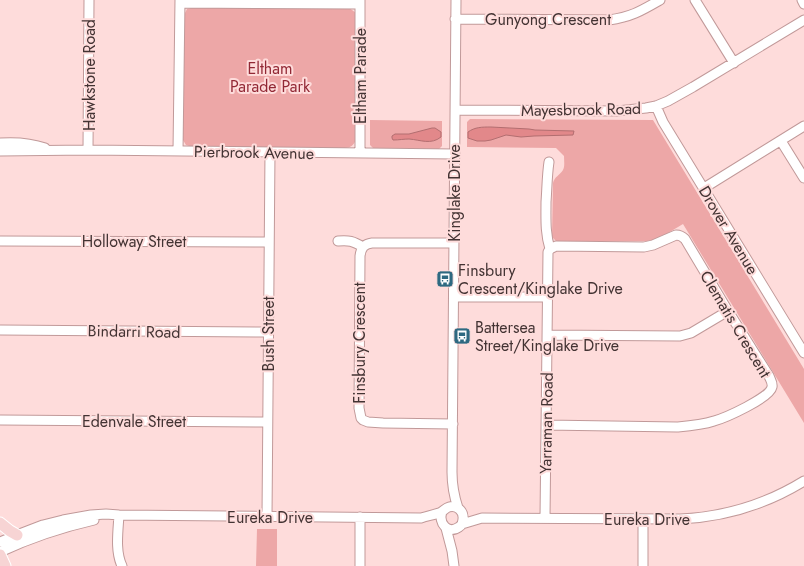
<svg xmlns="http://www.w3.org/2000/svg" width="804" height="566" font-family="Jost,sans-serif">
<style>
.green{fill:#eda7a7}
.water{fill:#e2888a;stroke:#b26e70}
.lines{fill:none;stroke-linecap:round;stroke-linejoin:round}
.minor-casing{stroke:#c19999;stroke-width:11}
.major-casing{stroke:#fff;stroke-width:13}
.minor{stroke:#fff;stroke-width:9}
.major{stroke:#f7d4d4;stroke-width:11}
.labels{text-anchor:middle;stroke-width:4;stroke-linejoin:round;paint-order:stroke}
.street-label{font-size:16px;fill:#433333;stroke:#fedcdb}
.park-label{font-size:16px;fill:#922835;stroke:#fedcdb}
.poi-label{font-size:16px;fill:#433333;stroke:#fedcdb;text-anchor:start}
</style>
<rect width="100%" height="100%" fill="#fedcdb"/>
<path class="green" d="M195,7L349,8L352,10L356,13V140C354,145 350,148 345,148L192,147L186,145L183,140L182,137L184,15L187,9Z
M470,119L653,120L804,369V423L683,224L658,239L647,241H556L552,237L553,183C554,177 560,175 563,170C565,166 564,161 564,156L556,148L467,147V122Z
M370,120L442,121V146L439,149L373,148L370,145Z
M257,529H277V566H256Z"/>
<path class="water" d="M491,127L529,129L535,130L574,131L573,135L534,136L521,137L506,135L491,140L485,141H477L468,138V132C475,127 482,127 491,127Z
M432,128H435L441,132V137C431,145 421,140 409,139C404,139 399,140 393,140L392,138V136L395,134H409Z"/>
<g class="lines">
<g class="minor-casing">
<path id="minor" d="M456,0L452,472C452,484 454,496 458,508
M695,0L734,63
M802,0L804,4
M180,3L360,4
M455,19L609,20C631,17 641,11 660,0
M656,106L663,122L804,353
M455,110L617,111L646,108L656,106L668,101L693,87L804,20
M781,141L804,178
M0,143C15,142 31,143 45,148
M88,150L89,0
M0,151L88,150L455,154
M178,151L180,0
M360,153V0
M704,188L804,126
M0,241L269,242
M338,241C349,240 353,241 363,247
M454,297H547
M0,330L268,332
M547,335L680,336L691,333L728,311
M0,420L267,422
M453,424L383,423L368,422L363,420L361,418L359,408L360,256C361,248 364,244 372,243H454
M546,425L677,427C689,426 702,425 714,421C725,418 770,398 772,387C773,383 770,379 769,376L728,311L685,239C682,236 680,235 676,235L653,245L644,247L556,246L550,249
M119,515C118,532 115,551 122,566
M267,517L270,152
M545,518L548,252L550,249C545,233 546,218 546,202C547,189 547,175 549,162
M462,524L482,518L680,519C726,517 765,505 804,481
M446,528L452,551L454,566
M0,542L17,535L43,525L63,520L91,515L106,514L119,515L421,518C427,516 433,515 439,513C443,512 445,508 449,507C457,505 464,511 463,519C463,522 462,525 459,527C448,535 438,523 442,512
M0,552C32,537 59,528 94,520
M360,566V517
M643,566V519"/>
</g>
<g class="major-casing">
<path id="major" d="M0,523L10,531L17,535
M0,555L5,566"/>
</g>
<use href="#minor" class="minor"/>
<use href="#major" class="major"/>
</g>
<defs>
<g id="bus-square" transform="scale(0.9)"><rect x="-9" y="-9" width="18" height="18" rx="4" fill="#2e6981" stroke="#fedcdb"/><path d="M-5-6H5V4H4V6H2V4H-2V6H-4V4H-5ZM-3.5-4V0h7V-4ZM-3.5 1.2v1.5H-2V1.2ZM2 1.2v1.5H3.5V1.2Z" fill="#fff"/></g>
</defs>
<g fill-rule="evenodd">
<use href="#bus-square" x="445" y="279"/>
<use href="#bus-square" x="462" y="336"/>
</g>
<g class="labels">
<g class="street-label">
<text x="548" y="25">Gunyong Crescent</text>
<text transform="translate(89 75) rotate(-90)" y="6">Hawkstone Road</text>
<text transform="translate(360 76) rotate(-90)" y="6">Eltham Parade</text>
<text transform="translate(581 109) rotate(-1)" y="6">Mayesbrook Road</text>
<text transform="translate(254 152) rotate(1)" y="6">Pierbrook Avenue</text>
<text transform="translate(454 193) rotate(-90)" y="6">Kinglake Drive</text>
<text transform="translate(729 230) rotate(59)" y="6">Drover Avenue</text>
<text x="134" y="247">Holloway Street</text>
<text transform="translate(736 324) rotate(59)" y="6">Clematis Crescent</text>
<text transform="translate(134 331) rotate(1)" y="6">Bindarri Road</text>
<text transform="translate(268 334) rotate(-90)" y="6">Bush Street</text>
<text transform="translate(359 343) rotate(-90)" y="6">Finsbury Crescent</text>
<text x="134" y="427">Edenvale Street</text>
<text transform="translate(546 423) rotate(-89)" y="6">Yarraman Road</text>
<text x="270" y="523">Eureka Drive</text>
<text x="647" y="525">Eureka Drive</text>
</g>
<g class="park-label">
<text x="270" y="74">Eltham<tspan x="270" dy="18">Parade Park</tspan></text>
</g>
<g class="poi-label">
<text x="458" y="276">Finsbury<tspan x="458" dy="18">Crescent/Kinglake Drive</tspan></text>
<text x="475" y="333">Battersea<tspan x="475" dy="18">Street/Kinglake Drive</tspan></text>
</g>
</g>
</svg>
